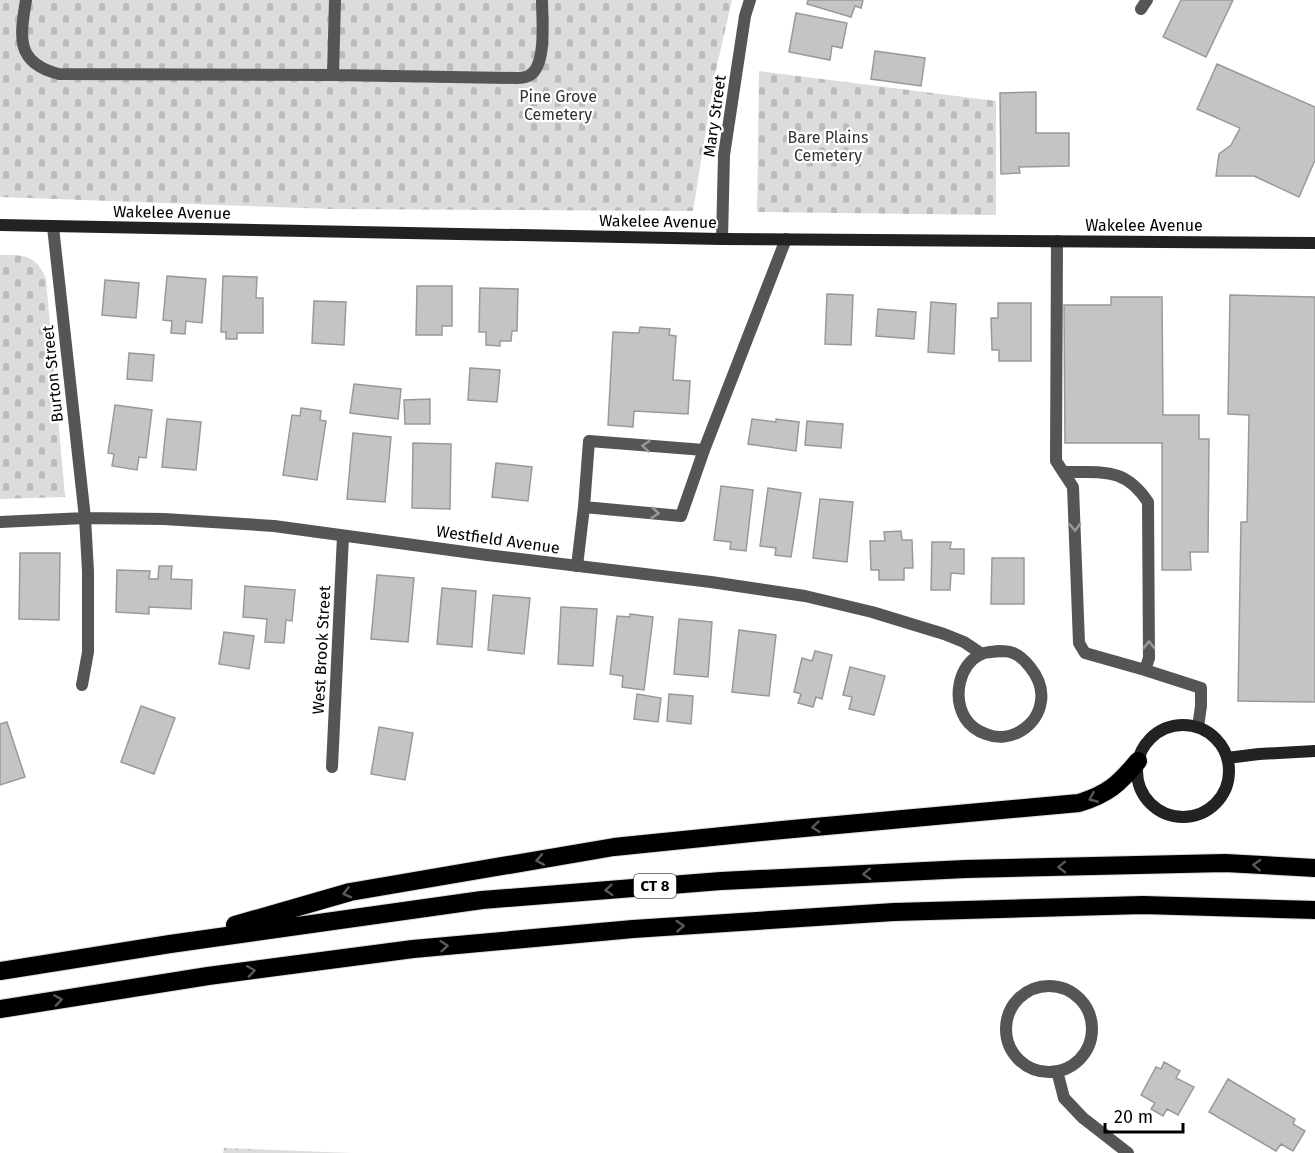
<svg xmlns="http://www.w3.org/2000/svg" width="1315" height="1153" font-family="'Fira Sans',sans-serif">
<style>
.green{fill:url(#green-dots)}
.cemetery{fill:url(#cemetery-stones)}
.building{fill:#c4c4c4;stroke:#999;stroke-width:1.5}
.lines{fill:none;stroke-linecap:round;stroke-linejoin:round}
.highway-casing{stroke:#dbdbdb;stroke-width:20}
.lane{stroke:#555;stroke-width:12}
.street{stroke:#555;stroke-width:12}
.secondary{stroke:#222;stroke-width:12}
.highway{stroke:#000;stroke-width:18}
.oneway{stroke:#999}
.oneway2{stroke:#595959}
.labels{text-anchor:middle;stroke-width:4.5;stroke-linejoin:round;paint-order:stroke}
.shield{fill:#fff;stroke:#4c4c4c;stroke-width:1.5}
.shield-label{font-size:15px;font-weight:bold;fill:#000}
.park-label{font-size:16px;fill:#333;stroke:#fff}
.street-label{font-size:16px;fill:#000;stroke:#fff}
</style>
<defs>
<pattern id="green-dots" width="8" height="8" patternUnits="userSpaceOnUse" patternTransform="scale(1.5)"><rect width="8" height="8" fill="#dcdcdc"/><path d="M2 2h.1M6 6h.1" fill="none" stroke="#bbb" stroke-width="1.8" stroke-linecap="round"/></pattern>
<pattern id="cemetery-stones" width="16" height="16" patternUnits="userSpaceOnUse" patternTransform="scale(1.5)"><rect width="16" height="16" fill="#dcdcdc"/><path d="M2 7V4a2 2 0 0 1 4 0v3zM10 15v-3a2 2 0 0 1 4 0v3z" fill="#bbb"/></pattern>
</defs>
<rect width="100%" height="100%" fill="#fff"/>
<path class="green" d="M224,1148L352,1153H223Z"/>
<path class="cemetery" d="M0,0H732L715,74L693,211L331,209L0,197Z
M759,71L996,101V215L757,212Z
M0,255C24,255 36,254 46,279L65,497L0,499Z"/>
<path class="building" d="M808,0H863L861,8L855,6L851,17L807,4Z
M1181,0H1233L1206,57L1163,37Z
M796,13L847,23L842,48L832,46L830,60L789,52Z
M875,51L925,58L921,86L871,79Z
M1217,64L1315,107V160L1299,197L1254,176H1216L1219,154L1231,145L1240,128L1197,109Z
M1036,92V133H1069V166L1019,167L1020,173L1001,174L1000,93Z
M167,276L206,279L202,323L186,321L185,334L171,333L172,321L163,320Z
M223,276L257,277L256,298H263V333H237V339H226V332H221Z
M105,280L139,283L136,318L102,315Z
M417,286H452V326H442V335H416Z
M480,288L518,289L517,331H512L511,341H500V346L486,345V332H479Z
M827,294L853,295L851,345L825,344Z
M1230,295L1315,297V702L1238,701L1241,522H1247L1249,415L1228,414Z
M1111,297H1162L1163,415H1199V439H1209L1208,552H1190L1191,570H1162V443H1065L1064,305H1111Z
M314,301L346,302L344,345L312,343Z
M931,302L956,304L954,354L928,352Z
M998,303H1031V361H999V350H992L991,318H998Z
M878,309L916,312L914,339L876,336Z
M640,327L670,329L669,335L676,336L673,380L690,381L688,414L634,411L633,427L608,425L613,332L639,333Z
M129,353L154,355L152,381L127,379Z
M470,368L500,370L497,402L468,400Z
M354,384L401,389L398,419L350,413Z
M430,399V424H405L404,400Z
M115,405L152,410L146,458L139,457L137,470L112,466L114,454L108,453Z
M301,408L321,411L320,420L326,421L317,480L283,475L292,415L300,416Z
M167,419L201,422L196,470L162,467Z
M752,419L776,422V419L799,422L796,451L748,444Z
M807,421L843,424L841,448L805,445Z
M353,433L391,437L385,502L347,499Z
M413,443L451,444L450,509L412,508Z
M496,463L532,467L528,501L492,497Z
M721,486L753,490L746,551L730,549L731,542L714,540Z
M768,488L801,493L791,557L775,555L776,548L760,546Z
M820,499L853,502L847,562L813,558Z
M901,531L902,540H912L913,568H904V580H879V570H871L870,541H885L884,532Z
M932,542H951L950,549H964V574L951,573L950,590H931Z
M20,553H60L59,620L19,619Z
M992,558H1024V604H991Z
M159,566H172L171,579L192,580L191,609L149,607V614L116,612L117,570L150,571L149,579H158Z
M377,575L414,578L408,642L371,639Z
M245,586L295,590L292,621L286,620L284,643L265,642L267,619L243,617Z
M442,588L476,591L472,647L437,644Z
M493,595L530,598L524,654L488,650Z
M561,607L597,609L593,666L558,664Z
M630,614L653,617L644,690L622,687L623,676L610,674L617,616L630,617Z
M679,619L712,622L708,677L674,674Z
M739,630L776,635L769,696L732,692Z
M224,632L254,636L249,669L219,664Z
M815,651L832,655L822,699L816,697L813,707L798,703L801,694L794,692L802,658L812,661Z
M850,667L885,676L874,715L849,709L852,697L843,695Z
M637,694L661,698L658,722L634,719Z
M669,694L693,696L691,724L667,721Z
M141,706L175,718L154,774L121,762Z
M7,722L25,777L0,785V724Z
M379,727L413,733L405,780L371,774Z
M1164,1062L1180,1071L1176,1078L1194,1087L1178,1115L1167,1109L1163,1116L1151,1109L1155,1103L1141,1095L1156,1067L1161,1069Z
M1228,1079L1295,1119L1293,1124L1305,1131L1293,1151L1281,1144L1276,1151L1209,1112Z"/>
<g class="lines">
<g class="highway-casing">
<path id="highway" d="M235,925L350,892L614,847L782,830L1079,803C1108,794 1119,784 1138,761
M0,971L170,944L482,900L721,881L965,869L1225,863L1315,868
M0,1009L208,976L413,949L633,929L894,912L1143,905L1315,910"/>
</g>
<path class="lane" d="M26,0C20,37 15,63 59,74L333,75L516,78C520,78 526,78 530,75C547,65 542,18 542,0
M333,75L335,0
M1057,241L1056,461L1073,487L1079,643L1085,653L1145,670L1149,658L1148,502C1124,466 1102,473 1063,472
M704,450L589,441L584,507L681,516L704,450L786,239
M577,566L584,507
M1145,670L1201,688V706L1198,727
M82,685L88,652V571L85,518"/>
<path class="street" d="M1141,9L1147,0
M53,227L85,518
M722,239L724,155L745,16L750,0
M0,522L85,518L164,519L274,526L487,555L711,582L805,596L872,612L944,634L964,642L982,654
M999,651C1003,651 1009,651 1013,653C1019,655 1026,662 1030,667C1038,677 1043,688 1041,701C1038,726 1010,744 986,734C977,731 970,726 965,718C953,697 958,666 981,654C986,652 994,652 999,651Z
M332,767L343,536
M1006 1029a43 43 0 1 1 86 0a43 43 0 1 1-86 0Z
M1057,1071L1064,1098L1083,1118L1128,1153"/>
<path class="secondary" d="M0,225L722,239L1315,243
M1137 771a46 46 0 1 1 92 0a46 46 0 1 1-92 0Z
M1227,758L1259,754L1315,751"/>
<use href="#highway" class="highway"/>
</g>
<defs><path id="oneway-chevron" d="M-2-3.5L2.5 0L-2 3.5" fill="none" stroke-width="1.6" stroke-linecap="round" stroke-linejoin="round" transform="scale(1.5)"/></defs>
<g class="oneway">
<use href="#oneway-chevron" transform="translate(646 446) rotate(-175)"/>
<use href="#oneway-chevron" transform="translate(655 513) rotate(5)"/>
<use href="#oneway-chevron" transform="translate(1075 527) rotate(88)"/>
<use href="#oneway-chevron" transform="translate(1149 645) rotate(-90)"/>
</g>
<g class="oneway2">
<use href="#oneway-chevron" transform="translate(1093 798) rotate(157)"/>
<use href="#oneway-chevron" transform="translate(816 827) rotate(175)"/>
<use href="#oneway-chevron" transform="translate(540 860) rotate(170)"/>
<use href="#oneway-chevron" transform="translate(1257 865) rotate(-177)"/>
<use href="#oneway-chevron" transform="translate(1062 867) rotate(179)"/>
<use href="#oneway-chevron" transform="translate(867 874) rotate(177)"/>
<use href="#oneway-chevron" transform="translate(609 890) rotate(175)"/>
<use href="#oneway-chevron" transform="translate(347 893) rotate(166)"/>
<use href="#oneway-chevron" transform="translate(680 926) rotate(-4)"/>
<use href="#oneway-chevron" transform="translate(444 946) rotate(-5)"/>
<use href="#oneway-chevron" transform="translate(251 971) rotate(-8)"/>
<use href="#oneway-chevron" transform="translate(58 1000) rotate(-9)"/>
</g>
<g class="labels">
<rect class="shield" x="634" y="874" width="42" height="24" rx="4.5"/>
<g class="shield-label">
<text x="655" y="891">CT 8</text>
</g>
<g class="park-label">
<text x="558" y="102">Pine Grove<tspan x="558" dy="18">Cemetery</tspan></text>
<text x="828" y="143">Bare Plains<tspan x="828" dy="18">Cemetery</tspan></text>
</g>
<g class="street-label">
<text transform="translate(714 116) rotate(-82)" y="6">Mary Street</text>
<text transform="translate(172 212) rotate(1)" y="6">Wakelee Avenue</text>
<text transform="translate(658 221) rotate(1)" y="6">Wakelee Avenue</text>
<text x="1144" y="231">Wakelee Avenue</text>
<text transform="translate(52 374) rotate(-96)" y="6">Burton Street</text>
<text transform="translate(498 539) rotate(8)" y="6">Westfield Avenue</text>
<text transform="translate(321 650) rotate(-87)" y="6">West Brook Street</text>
</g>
</g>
<path d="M1105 1123v9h78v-9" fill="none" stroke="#000000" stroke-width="3"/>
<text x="1114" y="1123" font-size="18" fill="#000000" stroke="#ffffff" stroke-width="4.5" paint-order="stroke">20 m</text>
</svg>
